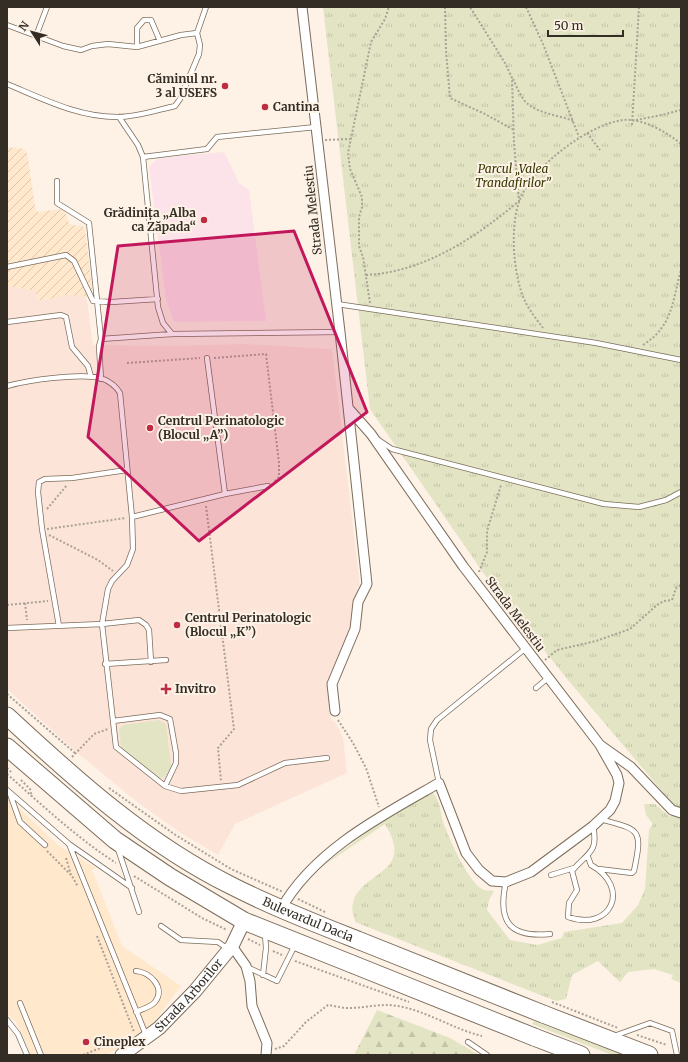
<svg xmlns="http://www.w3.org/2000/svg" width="688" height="1062" font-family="Merriweather,serif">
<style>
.built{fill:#ffe8cc}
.industrial{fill:url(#industrial-furrows)}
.education{fill:#fce2e9}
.medical{fill:#fce4d9}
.grass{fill:#e2e4c3}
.forest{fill:url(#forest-firs)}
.park{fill:url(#park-tufts)}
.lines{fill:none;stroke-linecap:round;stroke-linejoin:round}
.lane-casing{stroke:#7d6d5b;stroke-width:6}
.street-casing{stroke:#7d6d5b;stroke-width:11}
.secondary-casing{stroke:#7d6d5b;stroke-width:15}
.highway-casing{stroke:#7d6d5b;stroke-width:19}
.path{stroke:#aba196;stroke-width:2;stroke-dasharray:2 2;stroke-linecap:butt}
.lane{stroke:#fff;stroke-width:4.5}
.street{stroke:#fff;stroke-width:9}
.secondary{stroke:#fff;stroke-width:13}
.highway{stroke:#fff;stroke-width:17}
.highway-bridge-casing{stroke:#7d6d5b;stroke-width:19;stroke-linecap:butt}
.highway-bridge{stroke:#fff;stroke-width:17}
.marked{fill:#c2185b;fill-opacity:0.2;stroke:#c2185b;stroke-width:3;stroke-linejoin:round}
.poi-dot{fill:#bd2c40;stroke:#fdf2e5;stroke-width:1.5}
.labels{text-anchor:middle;stroke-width:4;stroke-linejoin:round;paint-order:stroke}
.poi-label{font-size:12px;font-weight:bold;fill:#342d25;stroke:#fdf2e5;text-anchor:start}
.park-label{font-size:12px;font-style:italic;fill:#373800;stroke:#fdf2e5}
.street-label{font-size:12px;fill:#342d25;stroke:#fdf2e5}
</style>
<defs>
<pattern id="industrial-furrows" width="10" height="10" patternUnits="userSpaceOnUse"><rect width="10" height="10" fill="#ffe8cc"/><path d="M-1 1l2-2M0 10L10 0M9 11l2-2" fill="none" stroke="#dbc7af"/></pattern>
<pattern id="forest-firs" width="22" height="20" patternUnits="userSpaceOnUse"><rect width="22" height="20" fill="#e2e4c3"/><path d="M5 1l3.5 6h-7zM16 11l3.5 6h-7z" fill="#c2c4a7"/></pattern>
<pattern id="park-tufts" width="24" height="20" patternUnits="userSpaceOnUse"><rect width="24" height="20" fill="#e2e4c3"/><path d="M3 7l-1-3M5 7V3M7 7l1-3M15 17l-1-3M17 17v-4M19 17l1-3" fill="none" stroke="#c2c4a7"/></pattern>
</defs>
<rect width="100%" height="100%" fill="#fdf2e5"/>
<path class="built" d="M7,797L59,846L96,868L92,870L122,946L181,986L144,1035L106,1055H31L16,1022L7,1014Z"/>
<path class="industrial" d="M7,147L24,149L27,153L36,212L64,209L69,223L72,225L83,226L85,229L93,296L85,298L62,295L57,298L37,301L35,291L7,286Z"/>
<path class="education" d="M224,152L239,183L249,190L266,321L174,322L166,300L149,167L158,158Z"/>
<path class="medical" d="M7,286L36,291L37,301L57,298L62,295L84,296L87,301L93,345L172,346L245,344L332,349L360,586L357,587L358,590L353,601L350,630L327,685L331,720L336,723L343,738L347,773L235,824L218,855L181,833L137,802L74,750L7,689Z"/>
<path class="grass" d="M159,720L166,724L171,767L165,777L159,778L121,748L119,729L123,725Z
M534,1021L623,1055H612L532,1024Z"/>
<path class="forest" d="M377,1010L450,1038L479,1055H354Z"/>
<path class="park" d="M323,7H681V983L671,979L673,975L654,969L628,972L620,982L598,961L572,975L566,999L556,1001L355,922C354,916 351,909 353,903C361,870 416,875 385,824L314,872L387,817L431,791C440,798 440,811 443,822C449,838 467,880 482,889C485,891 490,890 494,891L489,900L487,910L510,940L537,945L562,938L564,932L622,923L638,905L645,889L649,830L653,824L646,815L644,804H655L670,817L678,810L568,680L489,581L370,409Z"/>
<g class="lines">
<g class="lane-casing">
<path id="lane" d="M7,25L63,46L81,50L92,46L108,44L137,47L181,35L197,33
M36,36L47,7
M137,47V28L144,20H151L160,41
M7,84C43,99 78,117 118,117C137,117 157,110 175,106L180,99L199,54L200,45L197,33L206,7
M119,117L138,145L143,157L158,307L163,323L172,334
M143,157L207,149L217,137L316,127
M57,181V203L89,223L101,339
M7,267L66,255L74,261L93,301L112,302L158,299
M337,304L596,343L681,360
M7,322L61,315L66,317L72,347L88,366L91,377
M207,358L225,494
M101,379L99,346L101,339L172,334L340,332
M7,386C29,380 79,373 101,378C109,381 116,386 120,393L132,517L133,549L127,565L112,581L108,589L102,624L116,747L165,786L176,763V753L170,719L160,715L113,721
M377,439L392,449L604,504L639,507L666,500L681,492
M132,517L225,494L268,486
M59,626L42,529L38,492L39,482L45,479L72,478L127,470
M7,628L102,624L139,620L146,625L149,630L151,662
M105,664L166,660
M536,688L549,677
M439,783L430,740L431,729L437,720L526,648
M165,786L181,791L238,785L285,763L327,758
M7,790L69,844L146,1035
M10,794L20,822L45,845
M69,844L132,888
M118,849L139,912
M588,857L591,865C631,887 612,932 568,917L569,903L577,890L572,871C587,853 599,853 593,826
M599,869L632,873L634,871C643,828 640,830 600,819
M551,875L574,868
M506,882C497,922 510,938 550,934
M161,926L181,940L218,942L228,949
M247,967L277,981L295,945
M263,975L266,948L265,934
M20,1003L41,1055
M136,1012C142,1009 151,1007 155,1002C166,988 150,972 136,971
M7,1020L18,1034L27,1055
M614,1036L650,1023L672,1031L677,1055
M468,1042L487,1055"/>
</g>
<g class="street-casing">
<path id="street" d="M302,7L340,332L367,584L358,602L355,629L332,684L335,711
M349,409L371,434L463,566L600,745L631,767L672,810L681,813
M281,909C314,850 383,815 439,783L466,853L479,870L492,881L506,882L531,872L593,826L610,810L615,801L619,783L617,775L600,745
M232,946L246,966L250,981L252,1006L267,1043L266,1055"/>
</g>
<g class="secondary-casing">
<g id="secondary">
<path id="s1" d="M122,1055L159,1028L195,991L232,946L244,921"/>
</g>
</g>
<g class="highway-casing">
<g id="highway">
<path id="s2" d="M7,716C76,780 147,844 232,886C273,907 317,924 360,941"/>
<path d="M7,747L115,840L170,877L244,921L352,964"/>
<path d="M543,1014L649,1055"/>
<path d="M534,1037L581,1055"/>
</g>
</g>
<path class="path" d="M445,7L446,51L450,98L485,114L514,130
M526,7L543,44L579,137
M513,79C517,87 521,99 528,104C540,114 559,115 573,121
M636,120L662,115L681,110
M632,125L639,7
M587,133L600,150
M325,140L350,139
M366,275C424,272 475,238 519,201L514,143L512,78L505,63L470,7
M370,303L363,257L359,246V217L362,207V197L350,169L348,153L371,42L385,19L389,7
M543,328C537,320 529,310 525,301C513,276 510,227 519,202C530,168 589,124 623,120C642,118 667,132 681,144
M643,345C673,326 672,302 681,270
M214,358L266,354L279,463V477L274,482
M127,363L200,358
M206,506L234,729L218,748L221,781
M47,509L67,485
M47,529L126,518
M49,535L98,560L113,571
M479,572L487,552V531L501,485
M25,603L27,620
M7,605L48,601
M545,660L557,650L596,641L630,629L657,605L664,601L672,600L676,588L681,585
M7,694L75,753
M338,720L353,743L366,768L379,807
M72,757L94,734L108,729
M7,768L11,772
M7,774C42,805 77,838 116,863
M21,780L30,789L32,797
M109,788L174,834L231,869L283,892
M47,851L72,876L78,887
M66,858L71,875
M134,876L202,918L227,930
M298,899L325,912
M97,936L134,1032
M248,939L260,945
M273,951L282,955
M295,961L409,1002
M552,1002L618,1028
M637,1035L667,1045
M275,1049L284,1046L306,1022L328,1005C335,1006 342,1008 349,1008C366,1008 381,1003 398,1006C427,1011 453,1029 482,1036
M83,1055L123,1039"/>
<use href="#lane" class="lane"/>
<use href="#street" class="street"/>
<use href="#secondary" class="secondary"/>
<use href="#highway" class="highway"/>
<g class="highway-bridge-casing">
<path id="highway-bridge" d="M360,941L543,1014
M352,964L534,1037"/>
</g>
<use href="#highway-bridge" class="highway-bridge"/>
</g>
<path class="marked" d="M294,231L367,412L199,541L88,437L118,246Z"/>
<g class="poi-dot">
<circle cx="225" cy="86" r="4"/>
<circle cx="265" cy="107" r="4"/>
<circle cx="204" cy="220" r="4"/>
<circle cx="150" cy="428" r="4"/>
<circle cx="177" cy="625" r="4"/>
<path d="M164 683h4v4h4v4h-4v4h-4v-4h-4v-4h4z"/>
<circle cx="86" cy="1042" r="4"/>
</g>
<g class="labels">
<g class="poi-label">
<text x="217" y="83" text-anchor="end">Căminul nr.<tspan x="217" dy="14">3 al USEFS</tspan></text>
<text x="273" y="111">Cantina</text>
<text x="196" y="217" text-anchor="end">Grădinița „Alba<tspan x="196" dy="14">ca Zăpada“</tspan></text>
<text x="158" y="425">Centrul Perinatologic<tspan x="158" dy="14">(Blocul „A”)</tspan></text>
<text x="185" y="622">Centrul Perinatologic<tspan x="185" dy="14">(Blocul „K”)</tspan></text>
<text x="175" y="693">Invitro</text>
<text x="94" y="1046">Cineplex</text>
</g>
<g class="park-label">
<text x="513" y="173">Parcul „Valea<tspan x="513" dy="14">Trandafirilor”</tspan></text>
</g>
<g class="street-label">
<text transform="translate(313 210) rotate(-96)" y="4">Strada Melestiu</text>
<text transform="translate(515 614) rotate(53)" y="4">Strada Melestiu</text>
<text dy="4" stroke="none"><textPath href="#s2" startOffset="366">Bulevardul Dacia</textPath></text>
<text dy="4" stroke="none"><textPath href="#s1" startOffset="90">Strada Arborilor</textPath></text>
</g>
</g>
<rect width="688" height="1062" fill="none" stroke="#342d25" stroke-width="16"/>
<g transform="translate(32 32) rotate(306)" stroke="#fdf2e5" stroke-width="3" paint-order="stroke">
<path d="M0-3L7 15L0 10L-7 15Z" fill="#342d25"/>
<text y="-6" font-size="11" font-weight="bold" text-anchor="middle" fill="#342d25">N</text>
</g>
<path d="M548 30v6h75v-6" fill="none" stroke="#342d25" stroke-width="2"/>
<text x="554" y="30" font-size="12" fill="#342d25" stroke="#fdf2e5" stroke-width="3" paint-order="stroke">50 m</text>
</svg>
